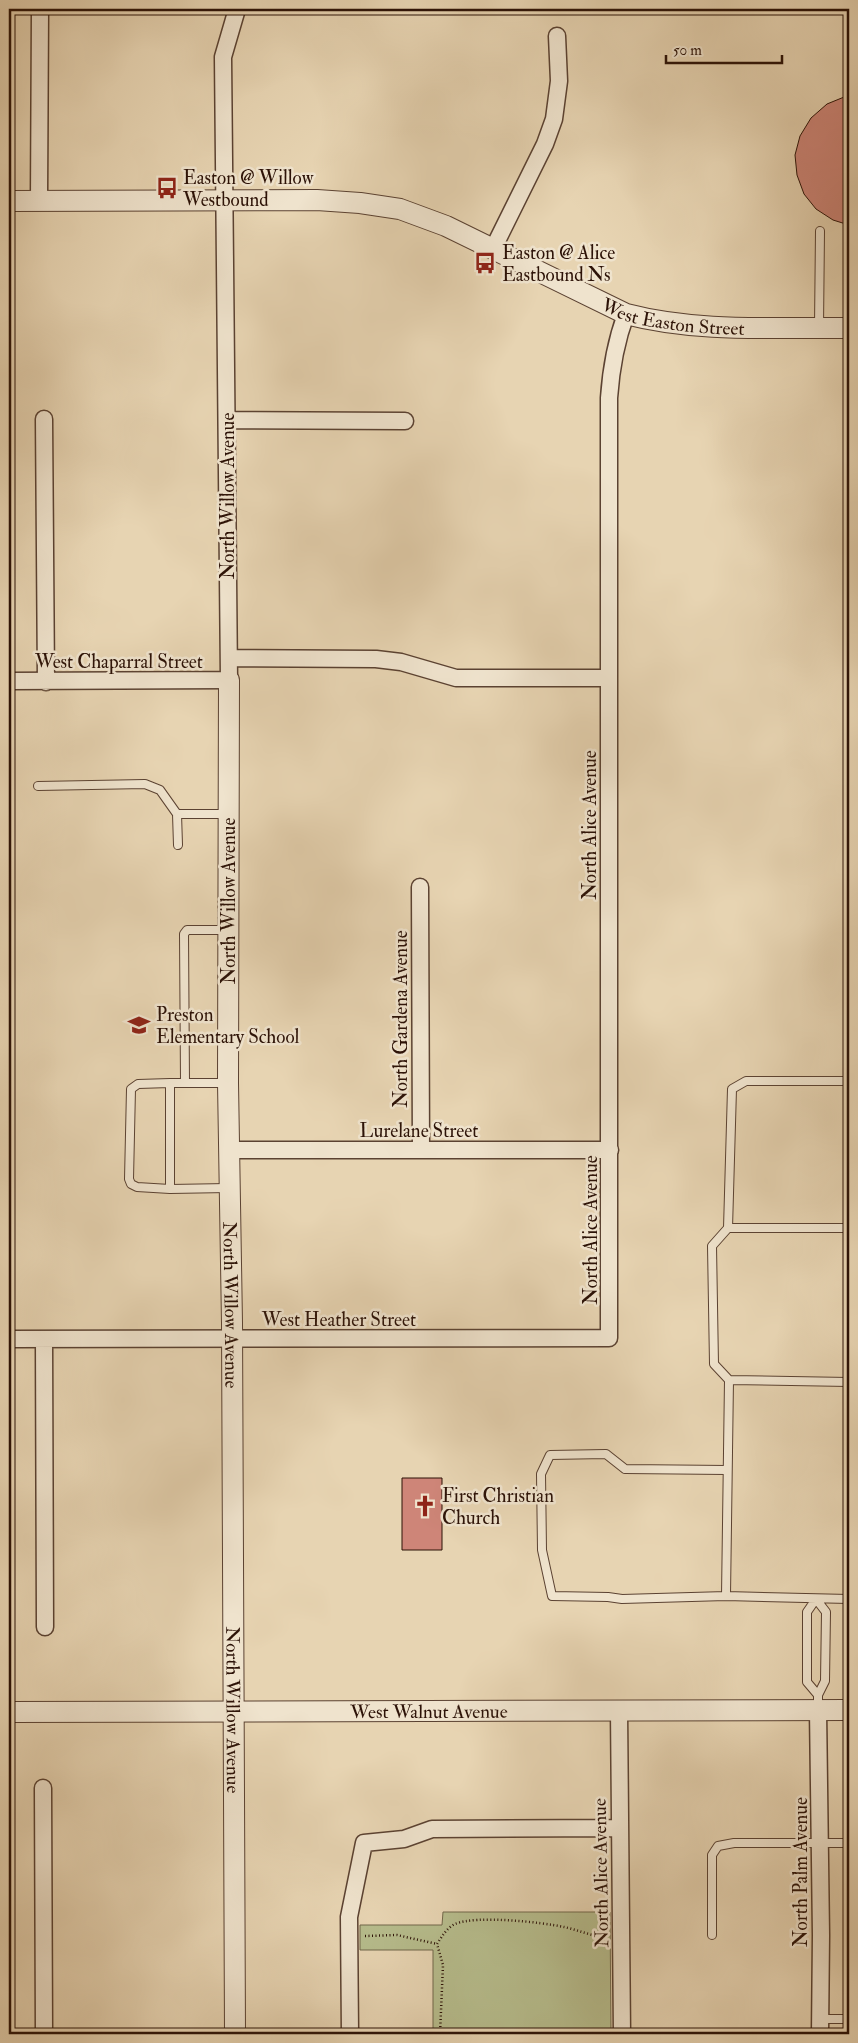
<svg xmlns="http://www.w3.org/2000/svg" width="858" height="2043" font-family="'IM FELL Double Pica',serif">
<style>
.green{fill:#b6bc8c;stroke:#71674a}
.building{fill:#ce8578;stroke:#2c1207}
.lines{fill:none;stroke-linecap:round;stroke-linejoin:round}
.service-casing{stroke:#5b4232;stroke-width:10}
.minor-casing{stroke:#5b4232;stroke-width:19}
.tertiary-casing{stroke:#5b4232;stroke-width:22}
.path{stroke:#2c1207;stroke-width:2.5;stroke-dasharray:1 2.5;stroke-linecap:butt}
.service{stroke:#efe3cd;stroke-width:8}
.minor{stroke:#efe3cd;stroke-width:16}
.tertiary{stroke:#efe3cd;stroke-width:20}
.labels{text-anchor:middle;stroke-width:5;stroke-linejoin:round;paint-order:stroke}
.poi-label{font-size:19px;fill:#2c1207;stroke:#efe3cd;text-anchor:start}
.street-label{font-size:19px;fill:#2c1207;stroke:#efe3cd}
</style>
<rect width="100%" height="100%" fill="#e7d4b2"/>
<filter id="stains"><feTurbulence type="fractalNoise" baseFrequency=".004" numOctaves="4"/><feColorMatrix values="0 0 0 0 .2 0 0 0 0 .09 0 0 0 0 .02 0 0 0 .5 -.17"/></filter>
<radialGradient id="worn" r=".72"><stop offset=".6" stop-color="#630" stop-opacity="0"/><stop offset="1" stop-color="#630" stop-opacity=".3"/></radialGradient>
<path class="green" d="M443,1912H610L611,2034H433V1950H360V1925H442Z"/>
<path class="building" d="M849,95V225L833,220L816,209L804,194L797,175L795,155L800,136L811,118L827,104Z
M402,1478H442V1550H402Z"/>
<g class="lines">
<g class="service-casing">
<path id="service" d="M819,327L820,231
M38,786L145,784L160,790L177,814L178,845
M177,814H228
M849,1081H746L732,1089L728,1228L712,1246L714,1364L729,1380L726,1596L849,1599
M170,1083L138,1084L131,1089L129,1179L131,1184L137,1187L170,1189
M185,1083L184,934L187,930H228
M226,1083H170V1189L228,1188
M728,1228H849
M729,1380L849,1382
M726,1596L622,1599L608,1597L552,1596L542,1550L541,1474L550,1455L606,1454L625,1469L727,1470
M818,1695L807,1682V1612L816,1599L826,1612L825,1681L818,1695V1708
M712,1935V1855L718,1846L734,1843H849
M820,2019H849"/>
</g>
<g class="minor-casing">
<path id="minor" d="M39,200L40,9
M493,249L545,144L554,119L559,81L557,36
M44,419L46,682
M227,420L405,421
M229,658L376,659L401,662L456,678H609
M9,681L229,680L223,57L237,9
M420,887L421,1150
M229,1150H610
M9,1339L609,1338V398C611,369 616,341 626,314
M44,1339L45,1627
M619,1710L622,2034
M818,1710L821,1935L820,2034
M43,1788L44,2034
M350,2034L349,1917L364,1843L404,1839L432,1829L620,1828"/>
</g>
<g class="tertiary-casing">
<g id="tertiary">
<path id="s1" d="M9,201L317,200L360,203L400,209L446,226L626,314C699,333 775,327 849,328"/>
<path id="s2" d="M229,680L228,1083L232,1323L235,2034"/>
<path id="s3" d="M9,1712L849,1710"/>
</g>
</g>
<path class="path" d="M365,1936L397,1935L437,1944
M440,2034L443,1965L437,1944C442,1936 447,1928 455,1924C476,1915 541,1922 564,1927C578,1930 591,1936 605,1937"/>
<use href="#service" class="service"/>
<use href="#minor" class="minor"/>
<use href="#tertiary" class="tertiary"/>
</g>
<defs>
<g id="bus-bare" transform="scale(1.725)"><path d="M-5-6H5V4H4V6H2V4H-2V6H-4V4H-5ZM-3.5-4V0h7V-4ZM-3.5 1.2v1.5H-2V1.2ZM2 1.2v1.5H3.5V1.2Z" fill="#8f2418" stroke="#efe3cd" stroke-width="2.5" paint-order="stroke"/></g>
<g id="school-bare" transform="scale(1.725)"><path d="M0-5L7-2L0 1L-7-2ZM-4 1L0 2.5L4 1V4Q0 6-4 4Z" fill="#8f2418" stroke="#efe3cd" stroke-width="2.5" paint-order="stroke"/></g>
<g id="church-bare" transform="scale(1.725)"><path d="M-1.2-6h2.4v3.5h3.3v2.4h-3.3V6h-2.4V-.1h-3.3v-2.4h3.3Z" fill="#8f2418" stroke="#efe3cd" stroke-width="2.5" paint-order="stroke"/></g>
</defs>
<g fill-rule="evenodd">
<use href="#bus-bare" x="167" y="188"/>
<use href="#bus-bare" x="485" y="263"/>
<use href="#school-bare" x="139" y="1025"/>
<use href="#church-bare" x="425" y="1506"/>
</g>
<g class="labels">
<g class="poi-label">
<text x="183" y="184">Easton @ Willow<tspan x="183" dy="22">Westbound</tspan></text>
<text x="502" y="259">Easton @ Alice<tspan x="502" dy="22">Eastbound Ns</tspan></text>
<text x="156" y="1021">Preston<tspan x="156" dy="22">Elementary School</tspan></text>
<text x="442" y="1502">First Christian<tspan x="442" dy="22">Church</tspan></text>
</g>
<g class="street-label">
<text dy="7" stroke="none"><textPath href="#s1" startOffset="688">West Easton Street</textPath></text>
<text transform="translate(227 496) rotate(-90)" y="7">North Willow Avenue</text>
<text x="119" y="668">West Chaparral Street</text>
<text transform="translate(589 825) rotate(-90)" y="7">North Alice Avenue</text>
<text transform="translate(228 901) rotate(-90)" y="7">North Willow Avenue</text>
<text transform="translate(400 1019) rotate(-90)" y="7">North Gardena Avenue</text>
<text x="419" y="1137">Lurelane Street</text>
<text transform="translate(590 1230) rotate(-90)" y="7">North Alice Avenue</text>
<text dy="7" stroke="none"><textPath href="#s2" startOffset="625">North Willow Avenue</textPath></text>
<text x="339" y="1326">West Heather Street</text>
<text dy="7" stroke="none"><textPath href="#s2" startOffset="1030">North Willow Avenue</textPath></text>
<text dy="7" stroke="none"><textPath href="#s3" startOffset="420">West Walnut Avenue</textPath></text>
<text transform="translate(800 1872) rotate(-90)" y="7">North Palm Avenue</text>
<text transform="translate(600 1873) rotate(-91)" y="7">North Alice Avenue</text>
</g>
</g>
<rect width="858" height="2043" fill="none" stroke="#e7d4b2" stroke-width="30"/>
<rect x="10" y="10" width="838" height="2023" fill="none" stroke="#2c1207" stroke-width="2.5"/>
<rect x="15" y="15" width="828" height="2013" fill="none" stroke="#2c1207"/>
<path d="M666 55v8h116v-8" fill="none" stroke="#2c1207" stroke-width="2.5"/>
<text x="673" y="55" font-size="15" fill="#2c1207" stroke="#efe3cd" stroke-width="4" paint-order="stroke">50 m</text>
<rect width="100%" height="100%" filter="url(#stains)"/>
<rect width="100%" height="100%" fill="url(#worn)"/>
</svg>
